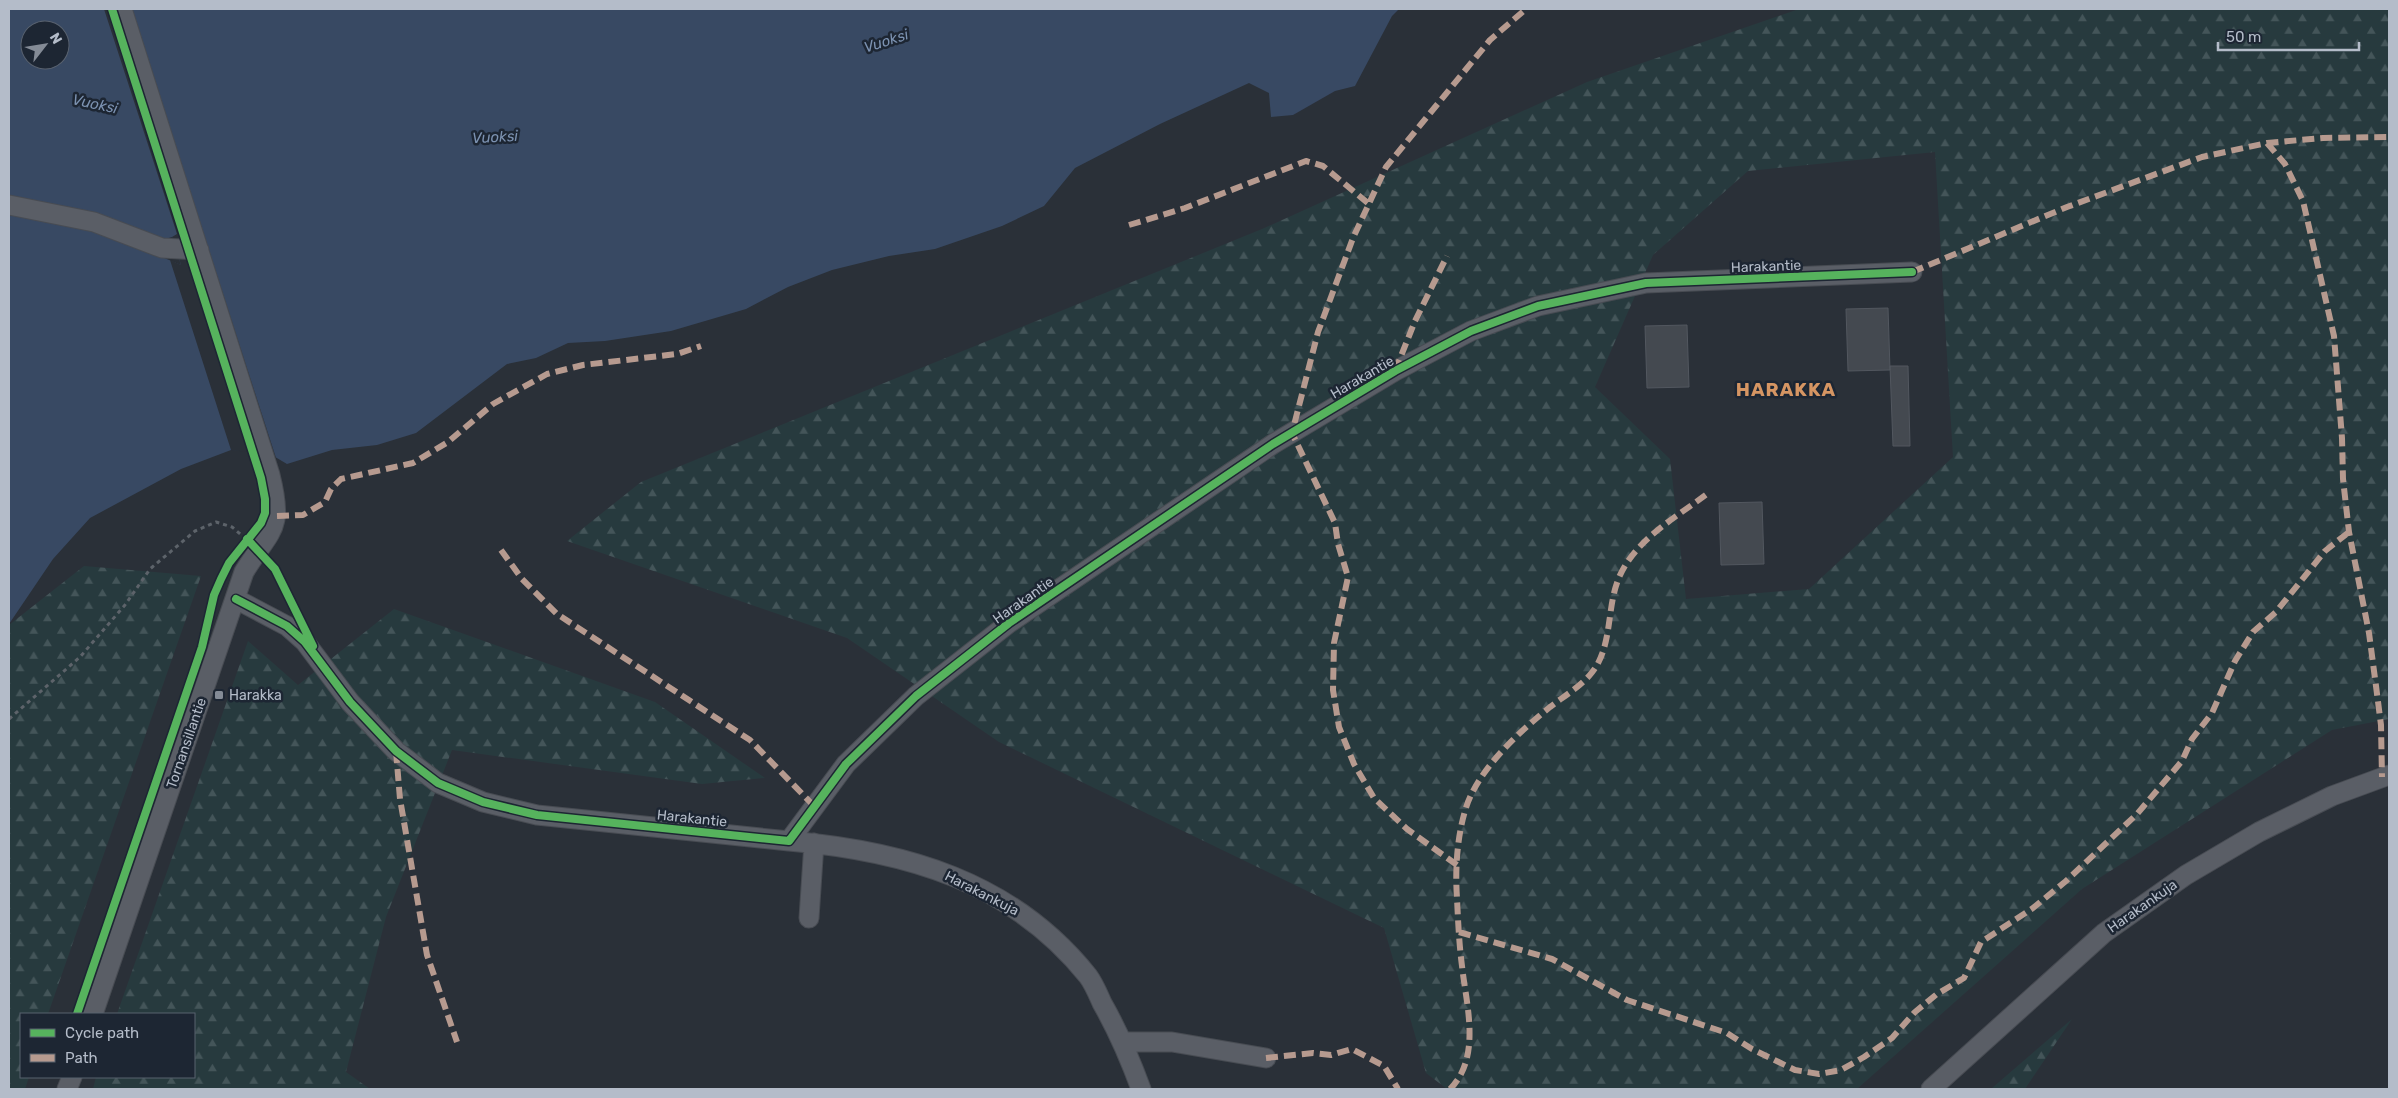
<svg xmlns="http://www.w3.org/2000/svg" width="2398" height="1098" font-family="Rubik,sans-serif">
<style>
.forest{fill:url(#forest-firs);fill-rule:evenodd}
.water{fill:#384963;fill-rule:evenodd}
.pier{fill:#2a3038}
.building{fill:#444950;stroke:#52575f}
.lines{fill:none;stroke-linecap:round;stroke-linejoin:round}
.minor-casing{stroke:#484c53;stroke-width:21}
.path{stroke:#5d636a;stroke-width:3;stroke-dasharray:4 4;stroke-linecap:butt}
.minor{stroke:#5a5e66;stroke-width:19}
.quiet{stroke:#b69a8f;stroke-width:6;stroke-dasharray:12 6;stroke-linecap:butt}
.cycleway-casing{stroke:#1d2633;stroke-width:11}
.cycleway{stroke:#56b35d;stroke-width:8}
.poi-dot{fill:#848b96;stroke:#1d2633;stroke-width:2}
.labels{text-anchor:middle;stroke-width:5;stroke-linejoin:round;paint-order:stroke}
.street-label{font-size:14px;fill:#b4bcc9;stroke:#1d2633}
.poi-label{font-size:14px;fill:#b4bcc9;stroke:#1d2633;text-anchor:start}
.water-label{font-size:15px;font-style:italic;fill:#7c92b1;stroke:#1d2633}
.district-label{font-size:19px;font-weight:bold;letter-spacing:1px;fill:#d59563;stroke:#1d2633}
</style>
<defs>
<pattern id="forest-firs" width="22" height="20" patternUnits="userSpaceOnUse" patternTransform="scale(1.25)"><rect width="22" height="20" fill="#273a3e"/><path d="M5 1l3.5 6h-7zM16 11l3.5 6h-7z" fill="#445559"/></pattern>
</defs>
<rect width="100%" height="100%" fill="#2a3038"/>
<path class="forest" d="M1799,9H2389V719L2332,730L2082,889L1857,1089H1447L1426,1073L1384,928L999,742L847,638L567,541L641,482L1262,229L1587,82ZM1935,152L1953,457L1809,589L1686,599L1670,459L1595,387L1653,255L1748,171Z
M84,566L201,576L48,1014H21V1077H29L25,1089H9V625Z
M394,609L655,702L765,778L702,784L452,750L386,917L346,1072L370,1089H93L96,1077H194V1014H117L248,641L298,685Z
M2072,1019L2025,1089H1991Z"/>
<path class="water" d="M9,9H1399L1392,16L1355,86L1335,91L1293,115L1271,117L1269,93L1249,83L1160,124L1075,168L1044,206L1002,226L935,249L889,256L832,270L788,287L746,309L671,331L605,341L568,343L536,358L507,364L416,433L377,445L332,450L287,464L265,451L231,450L181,469L90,518L53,559L9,624V210L95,229L181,265L172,237L155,242L9,198ZM30,30H60V60H30Z"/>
<path class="pier" d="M104,9H131L277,461L264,454L231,450L170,260L181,265L172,237L177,234Z"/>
<path class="building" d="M1888,308L1890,370L1848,371L1846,309Z
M1687,325L1689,387L1647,388L1645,326Z
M1890,366H1908L1910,446H1893Z
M1762,502L1764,564L1721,565L1719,503Z"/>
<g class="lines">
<g class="minor-casing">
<path id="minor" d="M9,205L94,222L162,248L199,250
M236,599L287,626L305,642L350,702L396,751L438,783L483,802L537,815L789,841L846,764L916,696L1009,623L1273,444L1395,371L1471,331L1538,306L1646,283L1912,272
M789,841C905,851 1012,881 1088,976C1094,984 1098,994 1102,1003C1118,1031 1130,1059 1141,1089
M809,918L814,843
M93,1014L244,572C271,528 284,531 270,475L122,9
M1123,1042H1172L1266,1058
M67,1089L72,1077
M1931,1089L2104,933L2186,875L2259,832L2332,796L2389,775"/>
</g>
<path class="path" d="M9,719L80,657L125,605L150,569L195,531L216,522L232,527L246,539"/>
<use href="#minor" class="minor"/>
<path class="quiet" d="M2267,143L2285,164L2303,201L2334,336L2342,438L2343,479L2349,532L2369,633L2376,686L2381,725L2382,777
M1129,225L1185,208L1306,161L1323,166L1369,204
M1912,272L2067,207L2202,157L2267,143L2323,138L2389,137
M1395,371L1415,321L1447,256
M277,516L303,515L325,502L331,489L341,479L413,463L448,442L493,404L547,374L583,365L677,354L701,346
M501,550L522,579L557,614L750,740L813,805
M396,751L400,799L427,955L457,1042
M1457,865L1407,829L1374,798L1354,764L1339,727L1333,690L1334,643L1348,577L1338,544L1335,523L1292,433L1318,332L1353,238L1386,167L1490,40L1526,9
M1459,932L1552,959L1627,1000L1727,1033L1752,1049L1795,1070L1819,1074L1841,1070L1864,1057L1892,1038L1915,1012L1937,994L1964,978L1981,942L2033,908L2066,881L2137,814L2182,761L2192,739L2212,713L2235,661L2253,632L2276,612L2325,551L2349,532
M1266,1058L1313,1053L1331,1055L1352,1049L1384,1066L1398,1089
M1450,1089C1482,1057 1466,1004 1462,966C1459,943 1458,920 1457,898C1455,870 1457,838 1465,811C1476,771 1519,732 1550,707C1563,697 1578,688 1589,676C1613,650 1606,611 1618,580C1633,541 1675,518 1707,494"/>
<g class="cycleway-casing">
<path id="cycleway" d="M247,539L275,569L313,646
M236,599L287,626L305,642L350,702L396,751L438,783L483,802L537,815L789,841L846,764L916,696L1009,623L1273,444L1395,371L1471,331L1538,306L1646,283L1912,272
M77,1014L202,647L214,595L221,579L229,563L261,523L265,513V499L261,478L112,9"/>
</g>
<use href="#cycleway" class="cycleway"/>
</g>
<rect class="poi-dot" x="214" y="690" width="10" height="10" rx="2.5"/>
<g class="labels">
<g class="street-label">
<text transform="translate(1766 266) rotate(-2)" y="5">Harakantie</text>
<text transform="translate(1362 377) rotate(-30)" y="5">Harakantie</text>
<text transform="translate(1023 600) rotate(-35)" y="5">Harakantie</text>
<text transform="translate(186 743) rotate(-71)" y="5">Tornansillantie</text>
<text transform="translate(692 818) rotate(6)" y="5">Harakantie</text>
<text transform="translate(982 893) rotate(27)" y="5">Harakankuja</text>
<text transform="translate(2142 906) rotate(-35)" y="5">Harakankuja</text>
</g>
<g class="poi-label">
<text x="229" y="700">Harakka</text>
</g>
<g class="water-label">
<text transform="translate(886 41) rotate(-18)" y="5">Vuoksi</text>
<text transform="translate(95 104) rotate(12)" y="5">Vuoksi</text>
<text transform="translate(495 137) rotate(-3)" y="5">Vuoksi</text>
</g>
<g class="district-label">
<text x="1786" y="396">HARAKKA</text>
</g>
</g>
<rect width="2398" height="1098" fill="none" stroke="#b4bcc9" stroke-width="20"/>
<rect x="20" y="1013" width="175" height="65" fill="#1d2633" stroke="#59626f"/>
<rect x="30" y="1029" width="25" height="8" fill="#56b35d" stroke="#59626f"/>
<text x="65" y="1038" font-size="15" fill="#b4bcc9">Cycle path</text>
<rect x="30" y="1054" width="25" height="8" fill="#b69a8f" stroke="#59626f"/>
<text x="65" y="1063" font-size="15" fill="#b4bcc9">Path</text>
<g transform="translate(45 45) rotate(59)"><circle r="24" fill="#1d2633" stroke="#59626f"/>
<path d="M0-4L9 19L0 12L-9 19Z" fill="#848b96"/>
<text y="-8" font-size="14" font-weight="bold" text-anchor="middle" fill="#b4bcc9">N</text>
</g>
<path d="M2218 42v8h141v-8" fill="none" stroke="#b4bcc9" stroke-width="2.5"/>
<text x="2226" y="42" font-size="15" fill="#b4bcc9" stroke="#1d2633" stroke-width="4" paint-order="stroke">50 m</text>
</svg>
